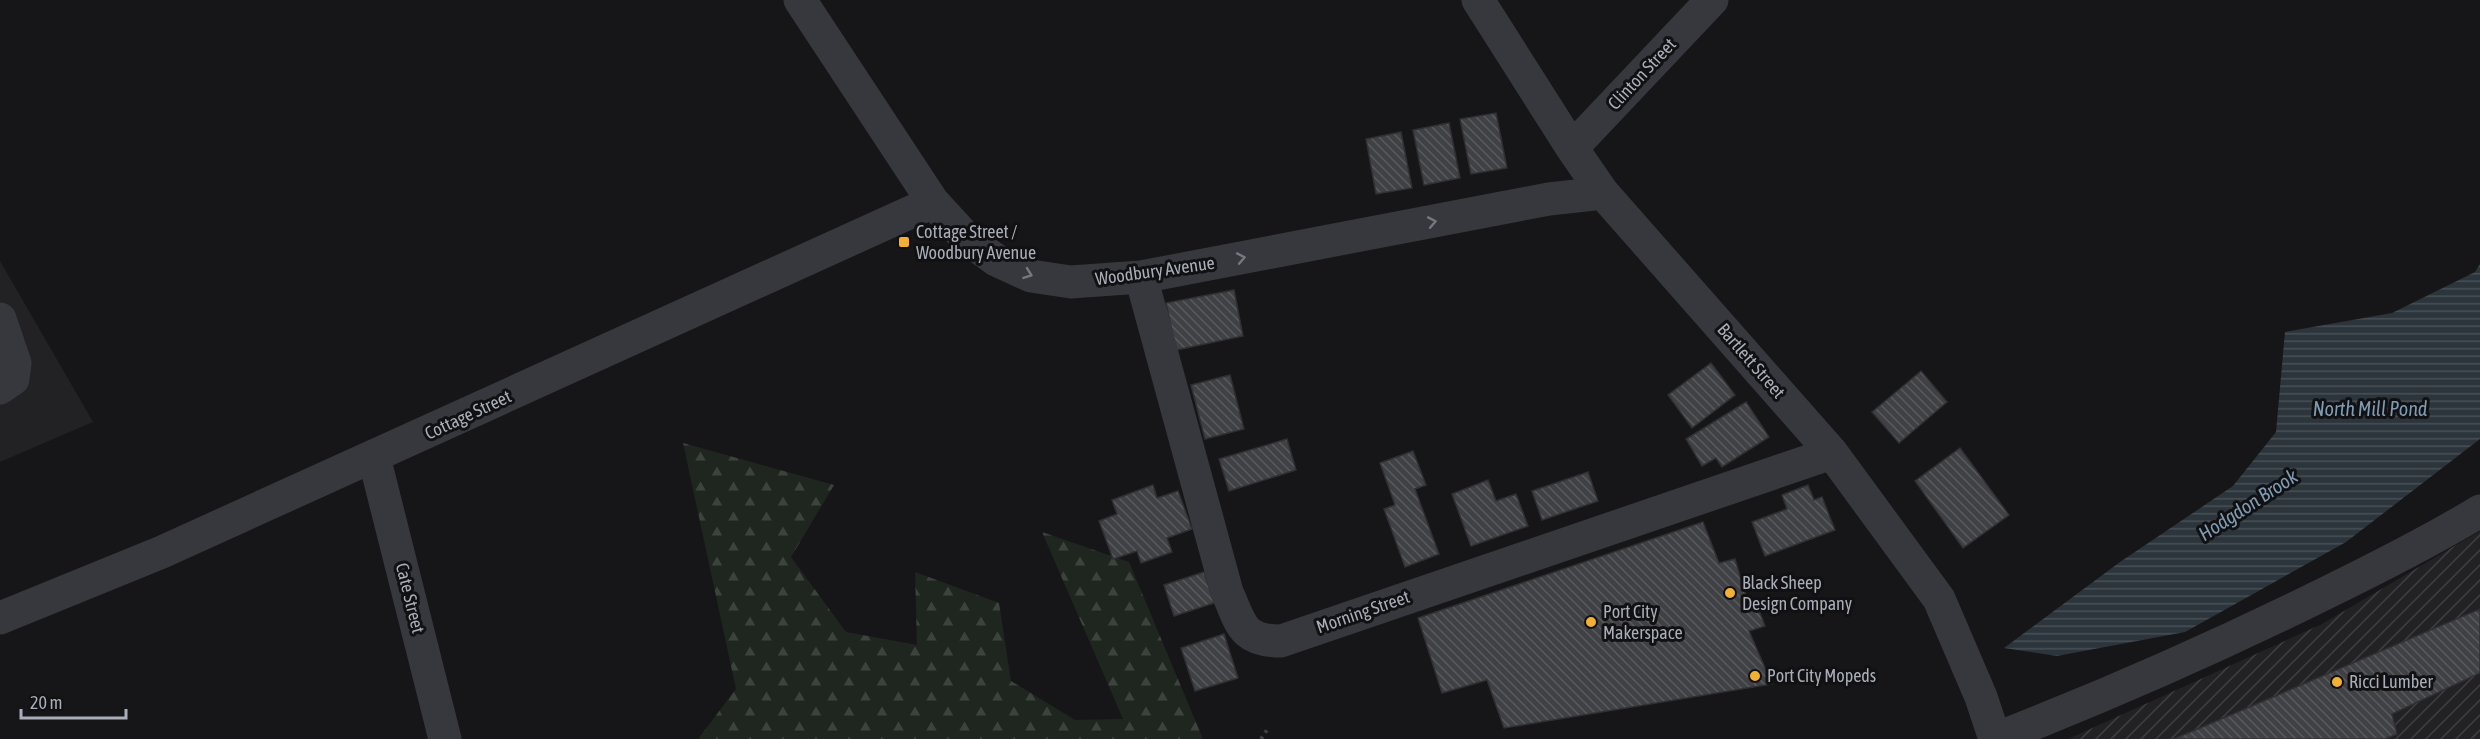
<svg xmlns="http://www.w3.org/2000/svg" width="2480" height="739" font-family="'Asap Condensed',sans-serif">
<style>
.built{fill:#222225}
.industrial{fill:url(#industrial-furrows)}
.forest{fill:url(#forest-firs)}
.water{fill:url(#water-rules)}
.building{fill:url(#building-back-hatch);stroke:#303034;stroke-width:1.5}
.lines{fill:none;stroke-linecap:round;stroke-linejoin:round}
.path{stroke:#3d3f44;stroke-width:4;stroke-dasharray:3 4.5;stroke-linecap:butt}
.minor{stroke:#37383d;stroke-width:33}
.oneway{stroke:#757881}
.poi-dot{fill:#f2b134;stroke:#111113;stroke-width:2}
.labels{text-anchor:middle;stroke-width:6;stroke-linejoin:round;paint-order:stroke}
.street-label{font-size:18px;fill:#a8adb8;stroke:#111113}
.poi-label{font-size:18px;fill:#a8adb8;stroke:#111113;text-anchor:start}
.water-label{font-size:20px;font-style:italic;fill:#7f9bb3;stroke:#111113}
</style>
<defs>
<pattern id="industrial-furrows" width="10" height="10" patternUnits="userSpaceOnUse" patternTransform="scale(1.5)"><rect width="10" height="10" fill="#222225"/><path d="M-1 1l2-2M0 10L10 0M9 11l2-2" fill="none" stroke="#3f3f43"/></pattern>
<pattern id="forest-firs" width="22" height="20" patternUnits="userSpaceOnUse" patternTransform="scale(1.5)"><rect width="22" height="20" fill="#1e261f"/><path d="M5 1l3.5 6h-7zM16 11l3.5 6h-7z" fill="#3c433d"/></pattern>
<pattern id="water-rules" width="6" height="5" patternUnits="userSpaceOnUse" patternTransform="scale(1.5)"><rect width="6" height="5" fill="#2c353c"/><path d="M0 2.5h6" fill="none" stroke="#485056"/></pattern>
<pattern id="building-back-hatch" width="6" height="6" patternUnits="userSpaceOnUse" patternTransform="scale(1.5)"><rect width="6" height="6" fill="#404145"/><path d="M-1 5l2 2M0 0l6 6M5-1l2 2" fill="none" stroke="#595a5e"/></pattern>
</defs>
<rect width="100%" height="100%" fill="#161618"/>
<path class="built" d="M0,261L93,422L0,462Z"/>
<path class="industrial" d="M2480,531V739H2068L2322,624Z"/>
<path class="forest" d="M683,443L834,485L791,557L846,632L917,645L915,572L999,603L1011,681L1075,720L1123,719L1042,532L1129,562L1203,739H698L736,689Z"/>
<path class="water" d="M2480,264V439L2346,542L2185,632L2057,656L2004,648L2120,562L2233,486L2276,432L2285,332L2392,313L2475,272Z"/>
<path class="building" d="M1496,113L1507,168L1471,174L1460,119Z
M1449,123L1460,178L1424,185L1413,130Z
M1401,132L1412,188L1376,194L1366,139Z
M1234,290L1243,336L1176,350L1166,303Z
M1711,363L1735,395L1692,428L1668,395Z
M1921,371L1947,402L1899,443L1872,412Z
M1230,375L1244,429L1205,439L1191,385Z
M1746,402L1769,437L1722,467L1716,458L1702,466L1686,439Z
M1287,439L1296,470L1229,491L1219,459Z
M1960,448L2009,515L1963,548L1915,481Z
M1413,451L1426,485L1415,489L1439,554L1405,567L1384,509L1395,505L1380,463Z
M1588,472L1598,501L1542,520L1532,491Z
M1488,480L1496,501L1516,494L1528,526L1471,546L1452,494Z
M1153,485L1157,498L1178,491L1192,529L1167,538L1172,552L1141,563L1137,551L1113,559L1099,521L1117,514L1112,500Z
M1808,485L1814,500L1822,497L1835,530L1765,556L1752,522L1787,509L1782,495Z
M1703,522L1719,563L1735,559L1748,603L1756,602L1765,626L1749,631L1772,684L1504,728L1487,680L1442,693L1418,618Z
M1204,572L1214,603L1174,616L1164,585Z
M2480,609V673L2392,714L2397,734L2385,739H2174Z
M1224,634L1238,678L1195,691L1181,648Z"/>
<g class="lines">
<path class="path" d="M1261,739L1269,727"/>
<path class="minor" d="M800,0L933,202L966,238L996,260L1031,276L1071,282L1141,277L1549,199L1603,193
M1478,0L1572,148L1603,193L1832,453L1939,599L1981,697L1995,739
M1572,148L1712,0
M1141,277L1227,592C1241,623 1241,641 1281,641L1832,453
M0,319L15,363L13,379L0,388
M374,457L445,739
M0,618L162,552L933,202
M1995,739C2108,695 2219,646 2328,592C2379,567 2431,541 2480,511"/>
</g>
<defs><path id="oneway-chevron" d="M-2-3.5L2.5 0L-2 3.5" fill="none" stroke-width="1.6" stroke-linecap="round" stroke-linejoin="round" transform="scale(1.5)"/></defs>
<g class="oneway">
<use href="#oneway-chevron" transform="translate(1432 222) rotate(-11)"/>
<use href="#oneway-chevron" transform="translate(1241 258) rotate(-11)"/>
<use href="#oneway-chevron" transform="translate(1028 274) rotate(20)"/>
</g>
<g class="poi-dot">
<rect x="898" y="236" width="12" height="12" rx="3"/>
<circle cx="1730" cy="593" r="6"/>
<circle cx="1591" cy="622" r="6"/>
<circle cx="1755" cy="676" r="6"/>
<circle cx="2337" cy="682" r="6"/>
</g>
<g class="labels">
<g class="street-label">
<text transform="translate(1642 74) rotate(-47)" y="6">Clinton Street</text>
<text transform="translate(1155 271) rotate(-8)" y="6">Woodbury Avenue</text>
<text transform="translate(1751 361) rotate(49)" y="6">Bartlett Street</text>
<text transform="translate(468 415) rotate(-25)" y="6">Cottage Street</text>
<text transform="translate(410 598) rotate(76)" y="6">Cate Street</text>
<text transform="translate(1363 612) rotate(-19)" y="6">Morning Street</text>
</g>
<g class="poi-label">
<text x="916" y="238">Cottage Street /<tspan x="916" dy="21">Woodbury Avenue</tspan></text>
<text x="1742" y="589">Black Sheep<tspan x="1742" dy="21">Design Company</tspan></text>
<text x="1603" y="618">Port City<tspan x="1603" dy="21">Makerspace</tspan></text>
<text x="1767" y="682">Port City Mopeds</text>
<text x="2349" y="688">Ricci Lumber</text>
</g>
<g class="water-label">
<text x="2370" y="416">North Mill Pond</text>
<text transform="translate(2248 505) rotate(-33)" y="7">Hodgdon Brook</text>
</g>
</g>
<path d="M21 709v9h105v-9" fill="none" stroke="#a8adb8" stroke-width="3"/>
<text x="30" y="709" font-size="18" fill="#a8adb8" stroke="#111113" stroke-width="4.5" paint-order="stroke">20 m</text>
</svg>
